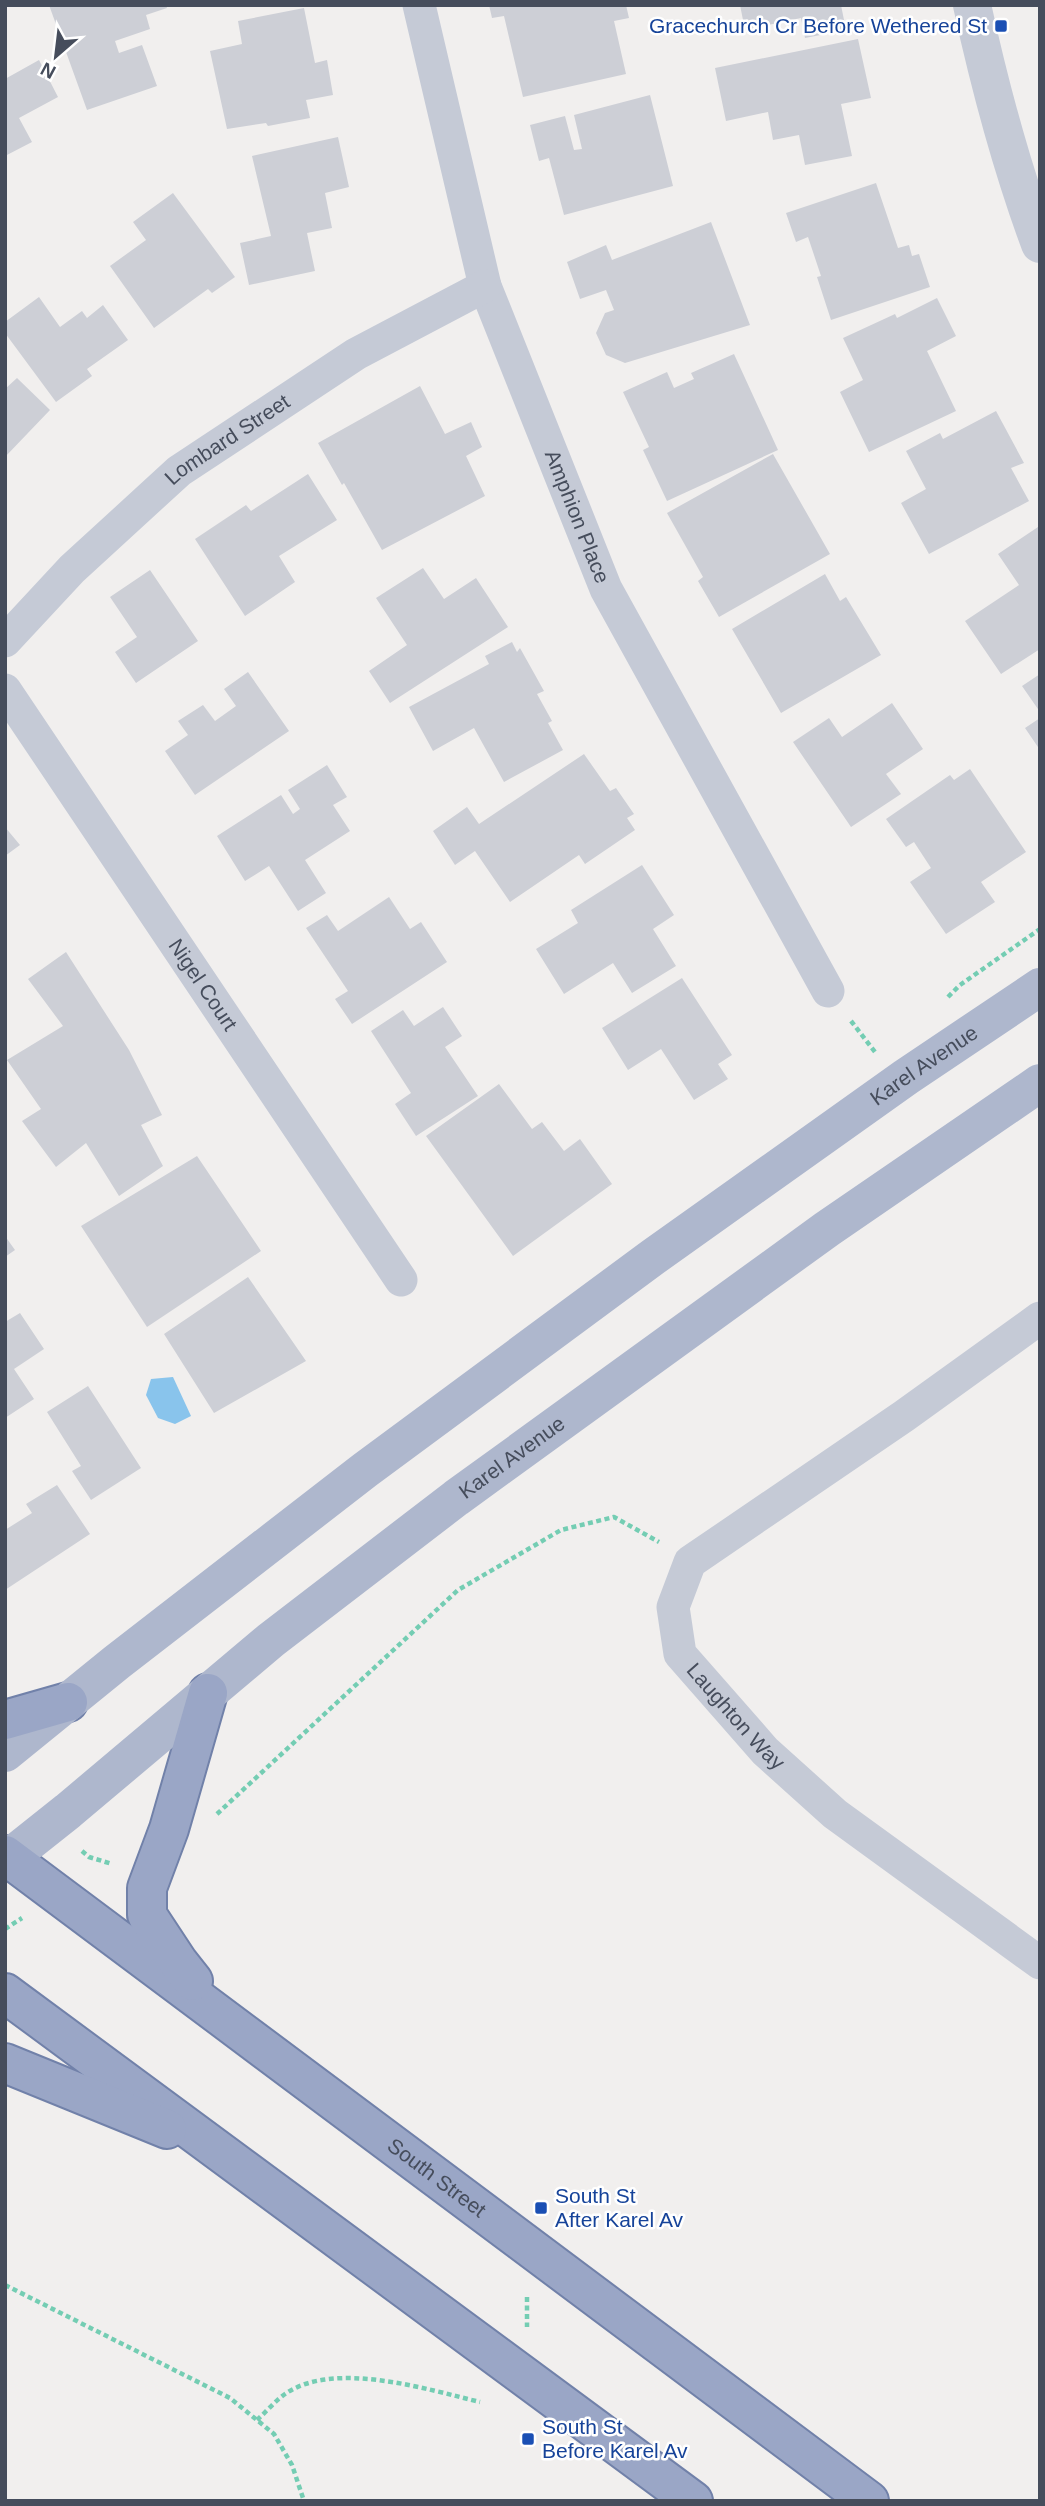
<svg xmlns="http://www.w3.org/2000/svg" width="1045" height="2506" font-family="Helvetica,sans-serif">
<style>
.water{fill:#89c4ec}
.building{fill:#cdcfd6}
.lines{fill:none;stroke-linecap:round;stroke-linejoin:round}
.trunk-casing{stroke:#7181a9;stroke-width:42}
.path{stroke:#74cdb3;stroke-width:4.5;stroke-dasharray:5 3.5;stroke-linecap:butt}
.minor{stroke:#c5cad6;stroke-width:33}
.tertiary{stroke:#c5cad6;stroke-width:38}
.primary{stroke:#aeb7cd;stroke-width:38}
.trunk{stroke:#9aa6c6;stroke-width:38}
.transit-dot{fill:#1a4fb4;stroke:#fff;stroke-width:2.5}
.labels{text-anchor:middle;stroke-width:5;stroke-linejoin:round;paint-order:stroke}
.transit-label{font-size:21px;fill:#164399;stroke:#fff;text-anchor:start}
.street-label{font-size:21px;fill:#464d5c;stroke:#fff}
</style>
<rect width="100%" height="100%" fill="#f1efee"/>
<path class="water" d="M173,1377L191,1416L175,1424L158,1418L146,1395L151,1379Z"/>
<path class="building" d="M49,5H166L167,8L146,15L150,29L115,41L119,53L142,45L157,86L87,110Z
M489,5H626L629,18L614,21L626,74L523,97L504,16L492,18Z
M740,5H841L846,30L805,38L801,18L745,30Z
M304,8L315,63L327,60L333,95L306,100L310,118L268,126L266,123L227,129L210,51L242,44L238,21Z
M858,39L871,98L841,104L852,156L805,165L799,135L773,140L768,112L726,121L715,68Z
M39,60L58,97L19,118L32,142L5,156V79Z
M650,95L673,186L564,215L549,158L539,161L530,125L565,116L574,150L582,149L574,115Z
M338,137L349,187L325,193L332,228L307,233L315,271L249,285L240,243L271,236L252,156Z
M876,183L898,248L909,245L912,256L919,254L930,287L831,320L817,277L821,276L808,237L796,242L786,213Z
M173,193L235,277L212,293L208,289L154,328L110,266L146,240L133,222Z
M711,222L750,325L625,363L606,355L596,333L605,313L614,310L606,290L580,299L567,262L606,245L612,260Z
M39,297L60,327L82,311L87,318L103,305L128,340L87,369L92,376L56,402L5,333V322Z
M937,298L956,336L927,351L956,411L869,452L840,392L863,380L843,338L895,314L897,318Z
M734,354L778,450L667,501L643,450L649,447L623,392L667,372L674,388L694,379L691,373Z
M17,378L50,410L5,457V389Z
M420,386L445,434L471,422L482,447L466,456L485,496L382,550L344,483L342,485L318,443Z
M996,411L1024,463L1011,468L1029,501L929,554L901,503L926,489L906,451L940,433L943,439Z
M773,454L830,554L719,617L698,581L703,577L667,513Z
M308,474L337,520L279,556L295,582L245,616L195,539L246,505L251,511Z
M1038,527L1040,649L1001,674L965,621L1019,585L998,554Z
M423,568L444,599L476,578L508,627L390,703L369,671L407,645L376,598Z
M150,570L198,641L136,683L115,652L137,637L110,597Z
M825,574L840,601L846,597L881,655L781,713L732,629Z
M512,642L517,652L520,648L544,691L537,694L552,721L548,723L563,750L504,782L474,728L433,751L409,707L489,664L485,656Z
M248,672L289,731L195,795L165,751L188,735L178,721L203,705L215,721L236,706L224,689Z
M1040,674V712L1022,686Z
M892,703L923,749L886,774L901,794L851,827L793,742L829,718L842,737Z
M1040,718V750L1025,728Z
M584,754L610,791L616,788L634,814L627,818L635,830L585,864L579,855L510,902L475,851L455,865L433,831L467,807L479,824Z
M327,765L347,797L333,805L350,831L305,860L326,893L298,911L269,866L245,881L217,836L281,795L293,814L300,809L288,790Z
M970,769L1026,852L981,882L995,902L946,934L910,882L931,868L914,842L906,847L886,819L950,775L954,780Z
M5,827L20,845L5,856Z
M642,865L674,915L653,929L676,966L632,993L613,963L564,994L536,949L578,923L571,910Z
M389,897L410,929L421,922L447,962L352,1024L335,999L348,991L306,928L327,915L338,931Z
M66,952L129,1050L162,1115L141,1125L163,1166L119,1196L86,1143L56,1167L22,1121L41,1109L7,1060L63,1026L28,979Z
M682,978L732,1055L718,1064L728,1079L694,1100L661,1049L628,1070L602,1028Z
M443,1007L462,1036L445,1047L478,1096L416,1136L395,1104L411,1093L371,1031L403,1010L414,1026Z
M499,1084L532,1129L542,1122L564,1151L580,1139L612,1184L513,1256L426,1136Z
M197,1156L261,1251L147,1327L81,1226Z
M5,1236L15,1250L5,1257Z
M248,1277L306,1361L214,1413L164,1334Z
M20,1313L44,1349L14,1369L34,1399L5,1418V1322Z
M88,1386L141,1468L91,1500L72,1471L81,1466L47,1412Z
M57,1485L90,1534L5,1590V1530L32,1513L26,1504Z"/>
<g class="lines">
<g class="trunk-casing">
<g id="trunk">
<path d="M5,1720L68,1702"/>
<path id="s7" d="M5,1855L869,2501"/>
<path d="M193,1981L178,1962L147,1915V1888L169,1829L208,1693"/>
<path d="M5,1993L693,2501"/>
<path d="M5,2063L167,2129"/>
</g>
</g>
<path class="path" d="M948,997L960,985L1040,929
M851,1021L875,1052
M217,1814L458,1590L561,1530L614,1517L659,1542
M82,1851L89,1857L112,1864
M5,1929L22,1918
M5,2285L230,2398L274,2434L292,2465L304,2501
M527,2297V2327
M257,2420C266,2412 275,2401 285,2394C334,2360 426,2389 480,2402"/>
<g class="minor">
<path id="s1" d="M419,5L485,286L606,589L828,991"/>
<path id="s2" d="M5,641L72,569L179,471L356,354L485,286"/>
<path id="s3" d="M5,690L401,1280"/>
<path id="s4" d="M1040,1318L904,1416L690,1562L673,1607L680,1654L765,1751L835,1814L1040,1963"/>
</g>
<path class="tertiary" d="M972,5C990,87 1011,166 1040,244"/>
<g class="primary">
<path id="s5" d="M5,1753L117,1662L365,1470L653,1257L906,1077L1040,987"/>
<path id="s6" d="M5,1861L68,1811L271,1640L456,1498L827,1229L1040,1083"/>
</g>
<use href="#trunk" class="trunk"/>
</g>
<g class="transit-dot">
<rect x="994" y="19" width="14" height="14" rx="3.5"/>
<rect x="534" y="2201" width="14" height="14" rx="3.5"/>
<rect x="521" y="2432" width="14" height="14" rx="3.5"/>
</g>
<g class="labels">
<g class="transit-label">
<text x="987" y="33" text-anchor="end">Gracechurch Cr Before Wethered St</text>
<text x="555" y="2203">South St<tspan x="555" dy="24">After Karel Av</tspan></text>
<text x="542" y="2434">South St<tspan x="542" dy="24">Before Karel Av</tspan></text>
</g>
<g class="street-label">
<text dy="7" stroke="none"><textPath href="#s2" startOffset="301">Lombard Street</textPath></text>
<text dy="7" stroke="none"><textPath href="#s1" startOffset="537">Amphion Place</textPath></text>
<text dy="7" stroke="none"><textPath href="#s3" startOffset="355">Nigel Court</textPath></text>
<text dy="7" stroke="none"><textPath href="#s5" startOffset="1148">Karel Avenue</textPath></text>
<text dy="7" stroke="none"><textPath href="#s6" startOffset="648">Karel Avenue</textPath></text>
<text dy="7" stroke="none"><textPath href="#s4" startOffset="606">Laughton Way</textPath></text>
<text dy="7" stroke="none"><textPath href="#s7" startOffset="539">South Street</textPath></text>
</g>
</g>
<rect width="1045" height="2506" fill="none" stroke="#464d5c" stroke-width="14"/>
<g transform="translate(56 56) rotate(208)" stroke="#ffffff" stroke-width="5" paint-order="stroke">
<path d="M0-5L12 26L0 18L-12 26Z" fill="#464d5c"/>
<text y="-10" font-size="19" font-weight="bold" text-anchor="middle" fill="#464d5c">N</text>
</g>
</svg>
